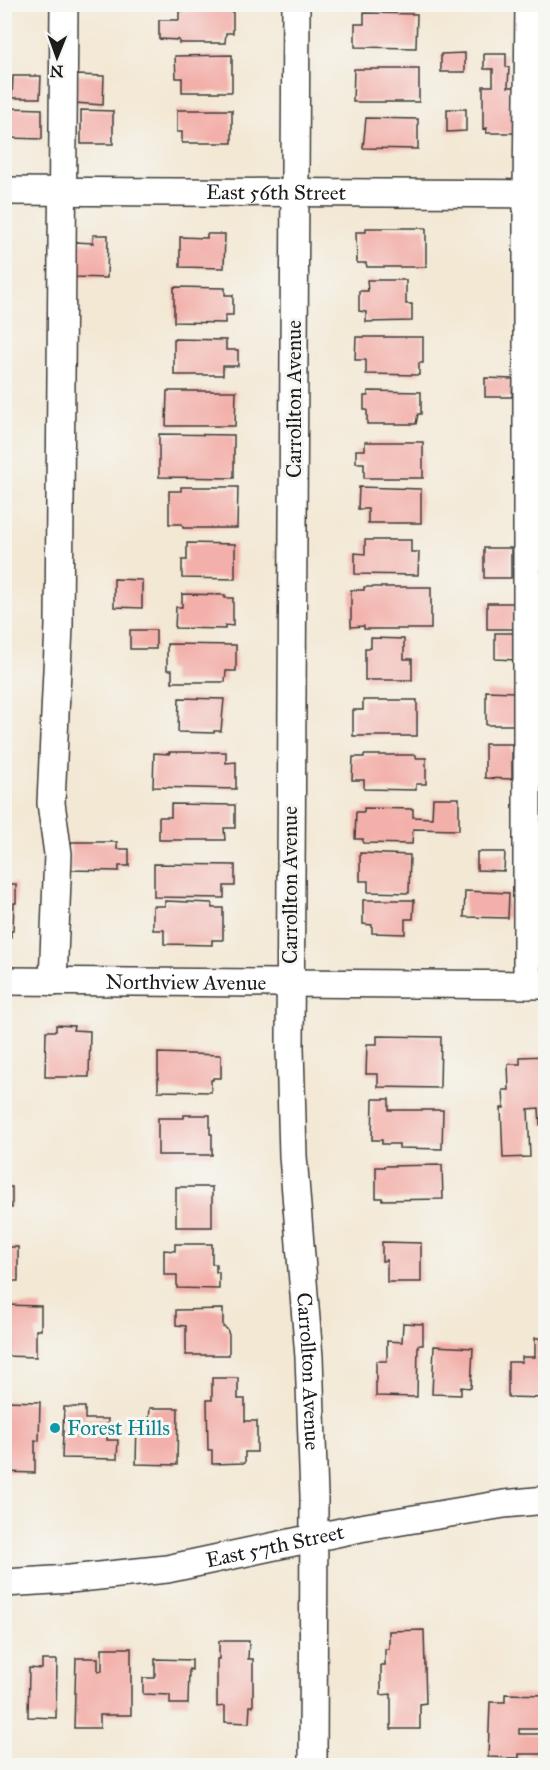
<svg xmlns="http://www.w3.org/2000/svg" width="550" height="1770" font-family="'IM FELL Great Primer',serif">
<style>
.building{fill:#f3afa9}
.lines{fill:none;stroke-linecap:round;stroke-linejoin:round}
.minor-casing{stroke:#3c3b38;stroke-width:30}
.minor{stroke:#fff;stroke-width:27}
.culture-dot{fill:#0f9aa8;stroke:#f6f6f2;stroke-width:2}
.labels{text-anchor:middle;stroke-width:6;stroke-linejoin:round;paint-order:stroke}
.street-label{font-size:21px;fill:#1c1c1c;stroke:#f6f6f2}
.culture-label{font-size:21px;fill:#0d838f;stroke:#f6f6f2;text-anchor:start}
</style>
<rect width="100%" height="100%" fill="#f6f6f2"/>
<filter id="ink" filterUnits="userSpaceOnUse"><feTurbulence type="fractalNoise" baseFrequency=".0167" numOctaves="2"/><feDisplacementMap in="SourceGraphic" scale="12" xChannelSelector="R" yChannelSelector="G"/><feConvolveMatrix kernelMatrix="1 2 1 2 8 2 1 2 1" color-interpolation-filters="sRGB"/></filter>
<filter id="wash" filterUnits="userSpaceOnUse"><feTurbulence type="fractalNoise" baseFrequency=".008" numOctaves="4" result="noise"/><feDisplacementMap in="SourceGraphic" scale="24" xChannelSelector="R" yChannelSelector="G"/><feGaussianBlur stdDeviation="1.35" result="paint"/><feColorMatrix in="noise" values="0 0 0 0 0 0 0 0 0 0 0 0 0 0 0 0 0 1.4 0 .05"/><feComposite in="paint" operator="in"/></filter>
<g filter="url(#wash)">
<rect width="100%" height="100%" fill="#f3e8d4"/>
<g id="blocks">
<path class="building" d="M179,11H233V33H226L225,43H179V40L159,39V20H179Z
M364,13L417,14L416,48L355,47V24H364Z
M465,53V72H441V54Z
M484,54H506V67H509L508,87H516V133H486L487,128L483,129V86H493V69H484Z
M232,55V92H182V78H176L175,56Z
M354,69H419V102H353Z
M76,75L104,76L103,105L75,103Z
M13,76H41L40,98H12Z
M4,106H11V108L42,109V139L8,138V125H4Z
M447,109H466V131L447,132Z
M81,110L113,111V144H81Z
M177,110H232V143H182V132H177Z
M366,118L418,119V149L363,148Z
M366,228H426V267H367L366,263H357L356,232H366Z
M207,234H225L224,268L180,267V237L207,238Z
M93,235H108L107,278L75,277L76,242L93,243Z
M367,280H406V304H412V321L366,322V312L359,311V291H368Z
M174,287L225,288V295H233V315H225V323L174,322Z
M356,337H423V363H419V375L366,374V360H355Z
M174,339L226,340V350H238V366H223V375H174Z
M485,378L513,379L512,397H485Z
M167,391H236L235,426H166Z
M368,391L421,392V414H418L416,424H367V410H364V396H368Z
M159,434L234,435V478L159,477Z
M365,442H423V478H364V463H356V450H365Z
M181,487H238L237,528H183L182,524H169V491H181Z
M359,487L421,489V523H368V509H358Z
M365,540H411V552H419L418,575L355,574V553L365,554Z
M187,543L235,544V579L182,578V560H187Z
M484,548H511V578H484Z
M114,579L142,580V608L114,607Z
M364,587H431V629H364V626L351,627V590H364Z
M182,594L225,595V598H233V626L225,625V629L175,628L176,607H182Z
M543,602H546V626H542Z
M487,603H514V629H487Z
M130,630H156V649H130Z
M495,633H517V660L495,659Z
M371,638L404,639V659H412V680H365V648H371Z
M167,644L236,645V671H226L225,682H172V670H167Z
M486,691L515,692V725H486Z
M179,698L224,699L221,731H214V733L178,732Z
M363,700H417V736H353V710H363Z
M485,744H512V779L485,778Z
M169,752H226V763L236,762V789L153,787L154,753L169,754Z
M364,755H416V758H426V784H416V790L364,789V780H352L353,757H364Z
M433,798H459V830L413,829L412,844L363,843V839H355L356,812H364V808L413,809V817L432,818Z
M171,804L235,805V828H224L225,840H159V817H171Z
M71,842H117V849H129V866H119V871L70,870Z
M477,852H505L504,871L477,870Z
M360,853L410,855L409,893L368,892V881H360Z
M154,864L235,865V886H224V898L154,897Z
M4,884H16V903H14L13,931H11V937H4Z
M465,891L509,893L508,918L464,917Z
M363,900H414L413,919H405V934L372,933V925L363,924Z
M165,901L212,903V908H223V940H212V945L164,944V930H153V906H165Z
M56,1025L74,1026L73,1030L90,1031L89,1077H45L46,1031H56Z
M377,1036L441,1037L440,1088L378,1087V1074H366L367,1044H377Z
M158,1053L221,1055V1078H213V1080H211V1092L158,1091Z
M546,1056V1125H540L539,1108L528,1109L530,1157L503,1158L501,1108H504L503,1090H509L508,1064H520V1057Z
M373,1099H389V1110H443L442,1149L399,1148V1144H382V1140H372Z
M184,1115H210V1134H212V1155H158V1118H184Z
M442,1165L443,1199L382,1200V1198H376V1167H384V1166Z
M4,1187H12V1208L4,1207Z
M176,1187H212V1227H176Z
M382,1242L421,1243V1282H387V1260L382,1261Z
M175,1244H212V1264H216V1272H219V1289L177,1288V1275H164V1250L175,1251Z
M4,1247H18V1281H4Z
M4,1305L41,1306V1330H36V1357L4,1356Z
M223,1309V1327L227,1329L229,1335V1355H186V1326L176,1325V1310Z
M543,1317H546V1398L508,1397V1362H522V1357H535V1338H543Z
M403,1323L423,1324V1345H418L417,1397L376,1396V1361H387V1341L402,1342Z
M434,1346L473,1348L471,1388L461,1387V1395L432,1394Z
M212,1378H238V1399H245V1421H257V1452H245V1463L212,1464V1450H208L207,1400H212Z
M4,1401L40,1402L39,1441L35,1440V1473L4,1472Z
M64,1407H85V1419H108L107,1440H118L117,1459L62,1458Z
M150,1408H178L177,1465L136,1464L137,1420L149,1421Z
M424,1630L426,1703L420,1704V1729H391V1694L381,1695V1665H385V1649H389V1631Z
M219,1641H249L248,1659H253V1706H250L249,1723L225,1722V1706L217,1707V1659H219Z
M102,1648H131V1715H100V1728H74L76,1658H98V1672L102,1671Z
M155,1659L192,1660V1670L189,1669L188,1704H170V1695L143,1694V1678H155Z
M42,1660H57L56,1718L28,1717L29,1668L42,1669Z
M505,1694L546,1695V1729H519V1734H544V1754H519V1758L488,1757L490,1702H505Z"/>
</g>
</g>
<g filter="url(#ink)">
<use href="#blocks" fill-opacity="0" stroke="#3c3b38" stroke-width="1.5"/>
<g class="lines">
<g class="minor-casing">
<g id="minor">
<path id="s1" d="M296,4L290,1048L293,1156L309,1357L314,1496L313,1766"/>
<path id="s2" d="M4,191L544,194"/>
<path id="s3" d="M4,981L546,985"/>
<path d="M53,982L58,854L51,803L59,626L64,4"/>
<path d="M527,985V194L529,4"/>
<path id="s4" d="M4,1583L70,1579L167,1569L360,1528L504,1504L546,1500"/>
</g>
</g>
<use href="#minor" class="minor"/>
</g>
</g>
<circle class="culture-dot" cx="55" cy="1428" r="6"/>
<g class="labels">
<g class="street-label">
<text dy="7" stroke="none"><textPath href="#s2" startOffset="272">East 56th Street</textPath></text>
<text transform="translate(294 399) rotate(-90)" y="7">Carrollton Avenue</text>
<text transform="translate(290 885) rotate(-90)" y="7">Carrollton Avenue</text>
<text dy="7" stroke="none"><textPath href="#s3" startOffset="182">Northview Avenue</textPath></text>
<text dy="7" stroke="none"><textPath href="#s1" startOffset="1368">Carrollton Avenue</textPath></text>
<text dy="7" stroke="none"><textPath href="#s4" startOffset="274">East 57th Street</textPath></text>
</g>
<g class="culture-label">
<text x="67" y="1435">Forest Hills</text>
</g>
</g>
<rect width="550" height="1770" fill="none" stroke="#f6f6f2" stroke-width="24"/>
<g transform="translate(57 57) rotate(181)" stroke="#f6f6f2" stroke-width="4.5" paint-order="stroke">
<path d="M0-4.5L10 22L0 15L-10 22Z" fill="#1c1c1c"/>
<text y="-9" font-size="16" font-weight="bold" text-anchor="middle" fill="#1c1c1c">N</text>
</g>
</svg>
